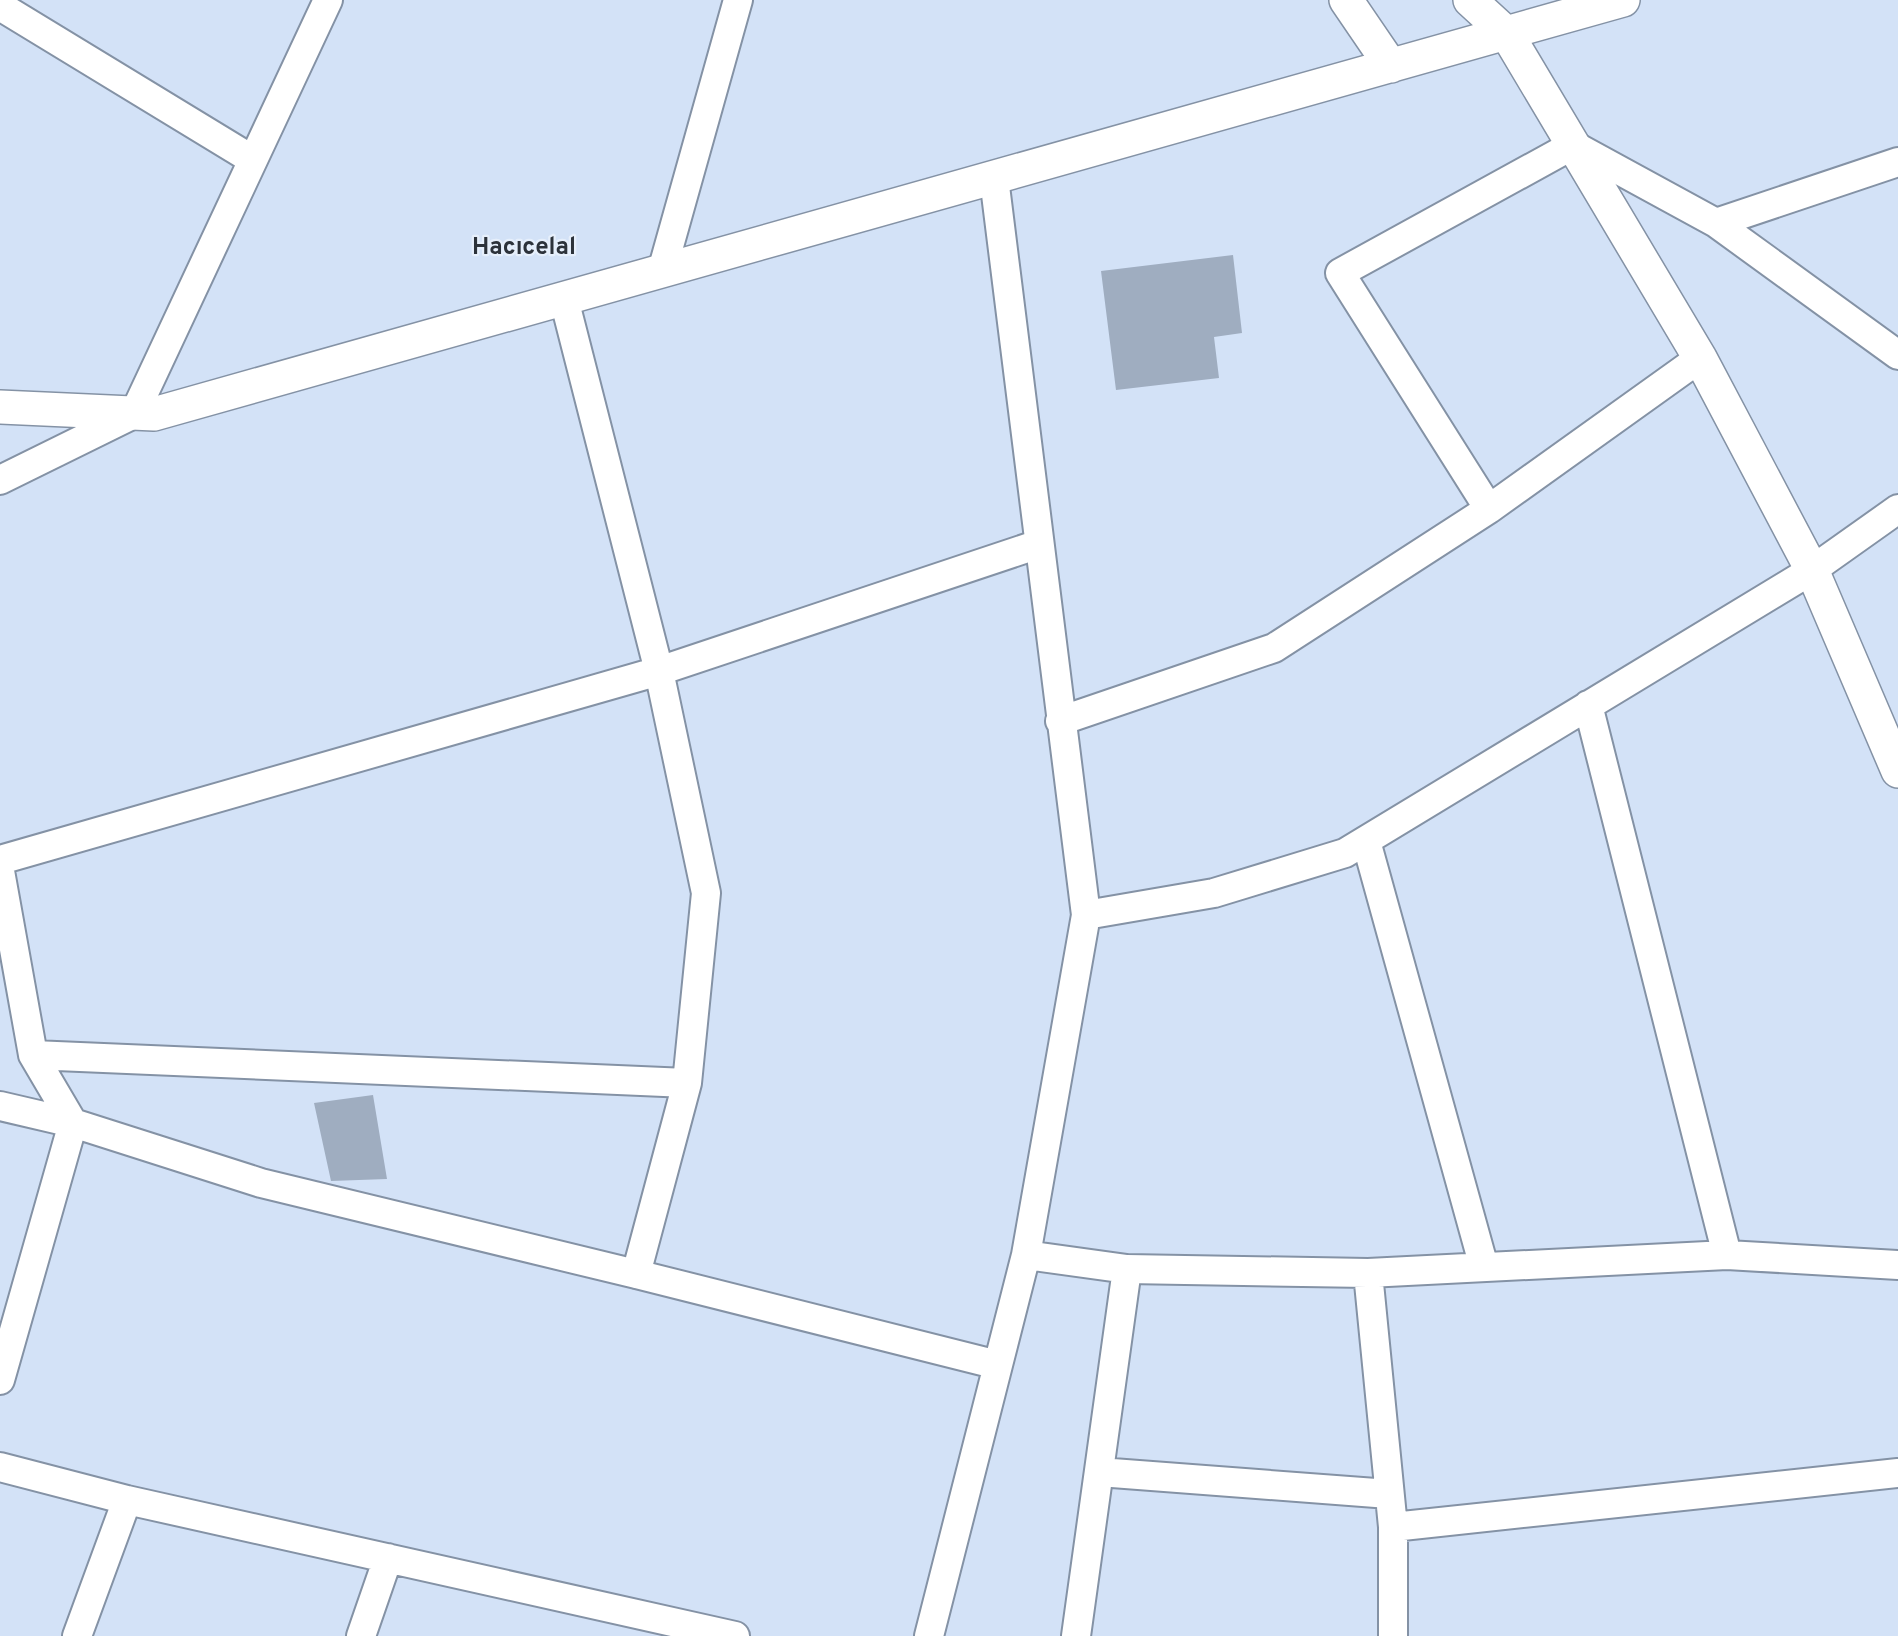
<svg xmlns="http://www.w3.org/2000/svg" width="1898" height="1636" font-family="Overpass,sans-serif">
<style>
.building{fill:#9fadc0}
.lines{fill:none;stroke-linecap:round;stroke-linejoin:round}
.minor-casing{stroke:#8492a5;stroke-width:32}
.tertiary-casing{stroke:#8492a5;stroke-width:36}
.secondary-casing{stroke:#8492a5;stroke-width:36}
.minor{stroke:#fff;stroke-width:28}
.tertiary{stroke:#fff;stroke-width:33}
.secondary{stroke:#fff;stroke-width:33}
.labels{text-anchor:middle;stroke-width:4.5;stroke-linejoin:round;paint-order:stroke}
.district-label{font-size:24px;font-weight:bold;fill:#2c323a;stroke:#e6effb}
</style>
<rect width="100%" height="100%" fill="#d3e2f7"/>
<path class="building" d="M1233,255L1242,333L1214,337L1219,378L1116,390L1101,271Z
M373,1095L387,1179L331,1181L314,1103Z"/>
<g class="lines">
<g class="minor-casing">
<path id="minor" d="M0,6L253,160
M1716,223L1898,162
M662,271L738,0
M564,299L659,671L706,893L687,1083L636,1274
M0,480L134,414L328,0
M1489,509L1340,273L1573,145L1716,223L1898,355
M1588,705L1727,1255
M1060,721L1274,648L1489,509L1700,358
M1366,841L1484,1267
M0,860L659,671L1039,544
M0,871L33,1055L73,1123L261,1183L636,1274L998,1365
M1086,915L1214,893L1345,853L1812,570L1898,509
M33,1055L687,1083
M0,1106L73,1123L0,1380
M1026,1255L1127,1269L1368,1273L1727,1255L1898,1265
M1368,1273L1393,1527V1636
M0,1467L127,1500L735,1636
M1099,1472L1389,1494
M1393,1527L1898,1473
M77,1636L127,1500
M361,1636L388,1558
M929,1636L1026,1255L1086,915L994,178
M1076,1636L1127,1269"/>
</g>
<g class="tertiary-casing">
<path id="tertiary" d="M1507,34L1700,358L1812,570L1898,771"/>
</g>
<g class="secondary-casing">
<path id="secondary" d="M1346,0L1391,66
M1470,0L1507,34
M0,407L154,414L1623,0"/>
</g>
<use href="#minor" class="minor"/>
<use href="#tertiary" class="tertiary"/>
<use href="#secondary" class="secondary"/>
</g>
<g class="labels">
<g class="district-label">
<text x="524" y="254">Hacıcelal</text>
</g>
</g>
</svg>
